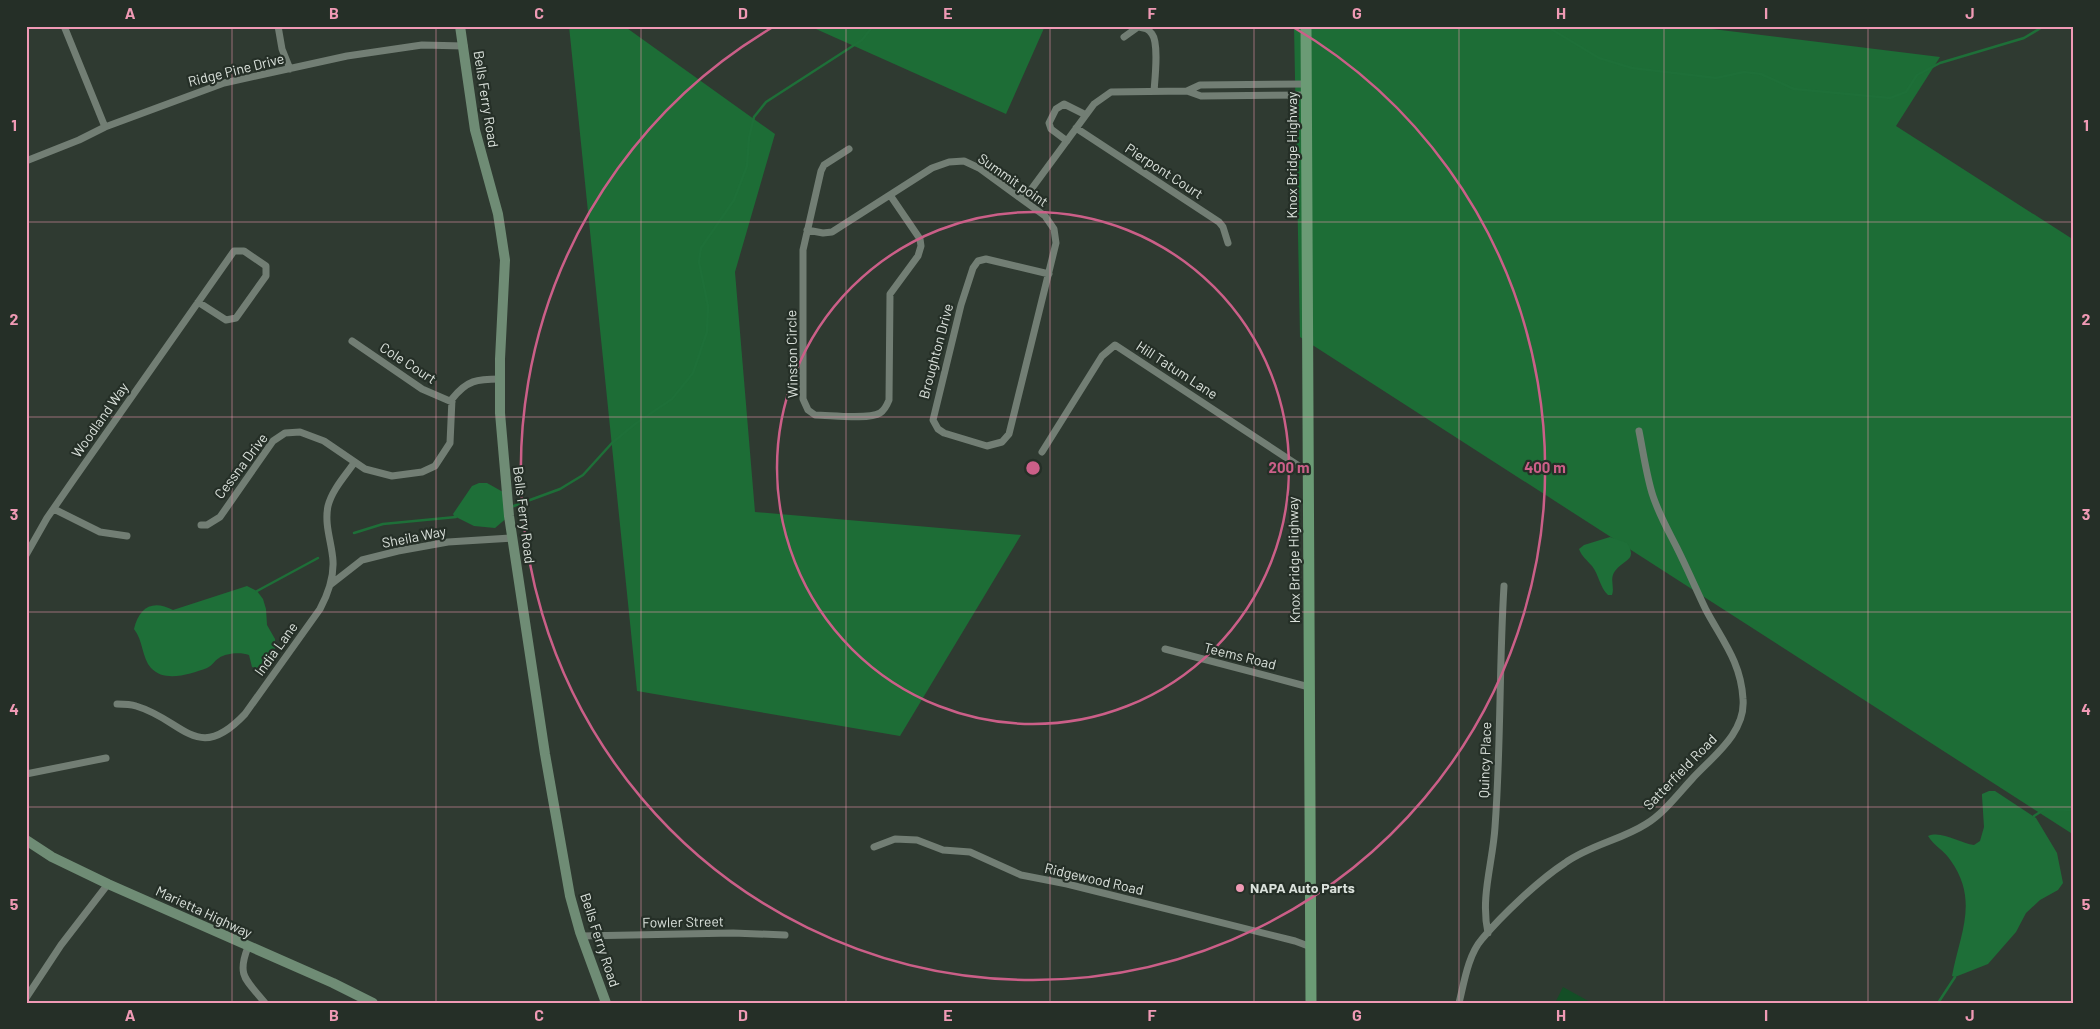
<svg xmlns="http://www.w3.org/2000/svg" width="2100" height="1029" font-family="Barlow,sans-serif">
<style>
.green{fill:#144e26}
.forest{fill:#1d6d36}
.water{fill:#1e6f38}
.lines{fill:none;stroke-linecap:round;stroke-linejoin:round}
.stream{stroke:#1e6f38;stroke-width:2.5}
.minor{stroke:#727e74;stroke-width:7}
.secondary{stroke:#6f8c75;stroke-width:10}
.primary{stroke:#6b9b75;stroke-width:11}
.grid{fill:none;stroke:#f09ab5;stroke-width:1;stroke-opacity:0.55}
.ring{fill:none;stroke:#cb5f88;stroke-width:2.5}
.poi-dot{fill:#f09ab5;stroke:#252f27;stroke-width:2}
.labels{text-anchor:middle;stroke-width:4.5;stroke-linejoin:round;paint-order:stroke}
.street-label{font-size:14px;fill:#dbe2dc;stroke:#252f27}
.poi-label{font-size:14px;font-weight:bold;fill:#dbe2dc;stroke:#252f27;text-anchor:start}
.centre{fill:#cb5f88;stroke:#252f27;stroke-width:2.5}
.ring-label{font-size:15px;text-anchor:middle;font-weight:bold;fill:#cb5f88;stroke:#252f27;stroke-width:4.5;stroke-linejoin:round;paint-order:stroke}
.neatline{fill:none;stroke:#f09ab5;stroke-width:2}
.grid-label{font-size:16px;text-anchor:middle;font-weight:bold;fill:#f09ab5}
</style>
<rect width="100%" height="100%" fill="#2f3a31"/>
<path class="green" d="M1563,987L1592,1003H1555Z"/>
<path class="forest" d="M569,26H624L775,134L735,272L755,512L1021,535L900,736L637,691Z
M817,26H1045L1006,114L816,29Z
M1294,26H1688L1940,57L1896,126L2074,240V835L1300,337Z"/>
<path class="water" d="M479,483H487L503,492L509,516L495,528L474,526L454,516L453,514L472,486Z
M1610,537L1627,543C1638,561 1624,559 1615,571C1609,579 1615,587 1612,595H1608C1600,588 1599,575 1592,566C1587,560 1582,557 1579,549L1584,545Z
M247,586L257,591L263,599L266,609L267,625L275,639V649L270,665L264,670L252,667L249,655C241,652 226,653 219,658C214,661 212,666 207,668C190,674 165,683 151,668C142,658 143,640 134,629C139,608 152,599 173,610Z
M1989,791H1995L2036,818L2057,853L2063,883L2058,890L2040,900L2026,913L2016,932L1988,964L1955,977L1952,976C1960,933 1979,901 1951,861C1945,851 1934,846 1928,836C1941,830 1960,843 1974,845L1980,841L1984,827L1982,796V794Z"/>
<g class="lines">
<path class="stream" d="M1546,26L1599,58L1632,68L1716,78L1744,72L1761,74L1794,89L1890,98L1906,92L1917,75L1940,63L2024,38L2044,26
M511,507L560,489L583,475L612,443L635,424L672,399L693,373L707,332L708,306L699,262L701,248L734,200L747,166L749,138L754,117L766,102L862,40L873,26
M354,533L383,524L456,517
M257,591L318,558
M2034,816L2045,809L2074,810
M1938,1003L1955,977"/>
<path class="minor" d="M64,26L105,127
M278,26L282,49L290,69
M1124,37L1138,27C1144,28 1148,28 1152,34C1159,43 1155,78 1154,91
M1187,91L1200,85L1307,84
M1076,128L1219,222L1223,227L1228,243
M1067,141L1051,129L1049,123L1056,109L1064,104L1086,115
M849,149L824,165L821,171L803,250V399L808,410L815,415C830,415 869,420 880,413C885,410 887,405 889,400L890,294L918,256L921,246L920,239L890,195
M26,161L79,140L105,127L224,83L347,56L422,45L464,46
M1024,199L1094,104L1111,92L1187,91L1201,96L1307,95
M807,230L823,233L832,232L932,168L949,162L964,161L979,168L1045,216L1054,229L1056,243L1009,434L1002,442L987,446L944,433L938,429L933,420L961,305L973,268L978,261L986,259L1049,274
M352,341L422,389L452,402
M1042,452L1102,356L1115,345L1308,472
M54,509L100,532L127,536
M201,525H207L220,517L273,441L285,433L300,432L324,441L365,469L392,476L422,472L435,466L450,443L452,399C467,380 477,379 500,379
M26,555L47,518L74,479L234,251H244L266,266V276L236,318L226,320L198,302
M330,585L362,560L398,551L448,542L512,538
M1165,649L1309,687
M117,704C123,704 130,704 136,706C184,720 197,765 245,714L320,609C328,594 334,579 333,561C332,543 324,525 328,506C332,490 345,476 354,463
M26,774L106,758
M874,847L895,839L917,840L943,850L970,852L1021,875L1067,884L1295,941L1311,947
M1488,933C1480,897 1493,862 1495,827C1501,747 1499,666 1504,586
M581,936L733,933L785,935
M248,947C236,977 247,980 265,1003
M26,998L61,945L108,884
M1459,1003C1464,983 1468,955 1482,939C1502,915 1539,880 1565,863C1590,845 1621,840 1646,824C1664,813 1678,794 1692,779C1712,757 1746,733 1743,699C1741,662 1722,640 1706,610C1696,589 1687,568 1677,548C1668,530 1658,513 1652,493C1646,473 1643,451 1639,431"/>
<path class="secondary" d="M460,26L475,130L498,214L505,260L500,359V413L509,516L545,754L570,896L580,932L606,1003
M26,840L52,857L108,884L333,983L373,1003"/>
<path class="primary" d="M1306,26L1311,1003"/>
</g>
<path class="grid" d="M232,26V1003M436,26V1003M641,26V1003M846,26V1003M1050,26V1003M1254,26V1003M1459,26V1003M1664,26V1003M1868,26V1003M26,222H2074M26,417H2074M26,612H2074M26,807H2074"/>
<g class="ring">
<circle cx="1033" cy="468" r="256"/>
<path d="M1293 27A512 512 0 1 1 773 27"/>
</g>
<circle class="poi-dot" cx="1240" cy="888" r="5"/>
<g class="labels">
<g class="street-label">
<text transform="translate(236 70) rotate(-14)" y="5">Ridge Pine Drive</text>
<text transform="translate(486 99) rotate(81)" y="5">Bells Ferry Road</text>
<text transform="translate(1292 155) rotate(-90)" y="5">Knox Bridge Highway</text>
<text transform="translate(1164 171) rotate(33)" y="5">Pierpont Court</text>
<text transform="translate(1013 180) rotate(35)" y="5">Summit point</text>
<text transform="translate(936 351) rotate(-75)" y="5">Broughton Drive</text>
<text transform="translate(792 354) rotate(-91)" y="5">Winston Circle</text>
<text transform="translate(408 363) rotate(33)" y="5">Cole Court</text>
<text transform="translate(1177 370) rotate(33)" y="5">Hill Tatum Lane</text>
<text transform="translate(100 420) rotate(-55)" y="5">Woodland Way</text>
<text transform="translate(241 466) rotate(-53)" y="5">Cessna Drive</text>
<text transform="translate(524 515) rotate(83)" y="5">Bells Ferry Road</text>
<text transform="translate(414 537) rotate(-11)" y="5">Sheila Way</text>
<text transform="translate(1294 560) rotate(-91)" y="5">Knox Bridge Highway</text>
<text transform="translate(276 649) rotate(-54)" y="5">India Lane</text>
<text transform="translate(1240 656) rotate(14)" y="5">Teems Road</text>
<text transform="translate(1485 760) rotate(-88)" y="5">Quincy Place</text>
<text transform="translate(1680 772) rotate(-46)" y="5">Satterfield Road</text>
<text transform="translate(1094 879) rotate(13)" y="5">Ridgewood Road</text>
<text transform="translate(204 912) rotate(25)" y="5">Marietta Highway</text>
<text transform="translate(683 922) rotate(-1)" y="5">Fowler Street</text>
<text transform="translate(600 940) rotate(72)" y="5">Bells Ferry Road</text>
</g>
<g class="poi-label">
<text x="1250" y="893">NAPA Auto Parts</text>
</g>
</g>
<circle cx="1033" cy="468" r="8" class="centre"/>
<g class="ring-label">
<text x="1289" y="473">200 m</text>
<text x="1545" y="473">400 m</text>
</g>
<rect width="2100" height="1029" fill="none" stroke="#252f27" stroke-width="55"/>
<rect x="28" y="28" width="2044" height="974" class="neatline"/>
<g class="grid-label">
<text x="130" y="19">A</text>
<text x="334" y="19">B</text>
<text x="539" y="19">C</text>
<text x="743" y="19">D</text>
<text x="948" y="19">E</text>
<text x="1152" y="19">F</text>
<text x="1357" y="19">G</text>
<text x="1561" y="19">H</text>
<text x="1766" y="19">I</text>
<text x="1970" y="19">J</text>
<text x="14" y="131">1</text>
<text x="2086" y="131">1</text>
<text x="14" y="325">2</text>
<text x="2086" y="325">2</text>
<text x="14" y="520">3</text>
<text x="2086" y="520">3</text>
<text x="14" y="715">4</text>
<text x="2086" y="715">4</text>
<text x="14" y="910">5</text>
<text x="2086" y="910">5</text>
<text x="130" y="1021">A</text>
<text x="334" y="1021">B</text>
<text x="539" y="1021">C</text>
<text x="743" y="1021">D</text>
<text x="948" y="1021">E</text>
<text x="1152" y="1021">F</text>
<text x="1357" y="1021">G</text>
<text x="1561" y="1021">H</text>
<text x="1766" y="1021">I</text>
<text x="1970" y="1021">J</text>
</g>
</svg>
